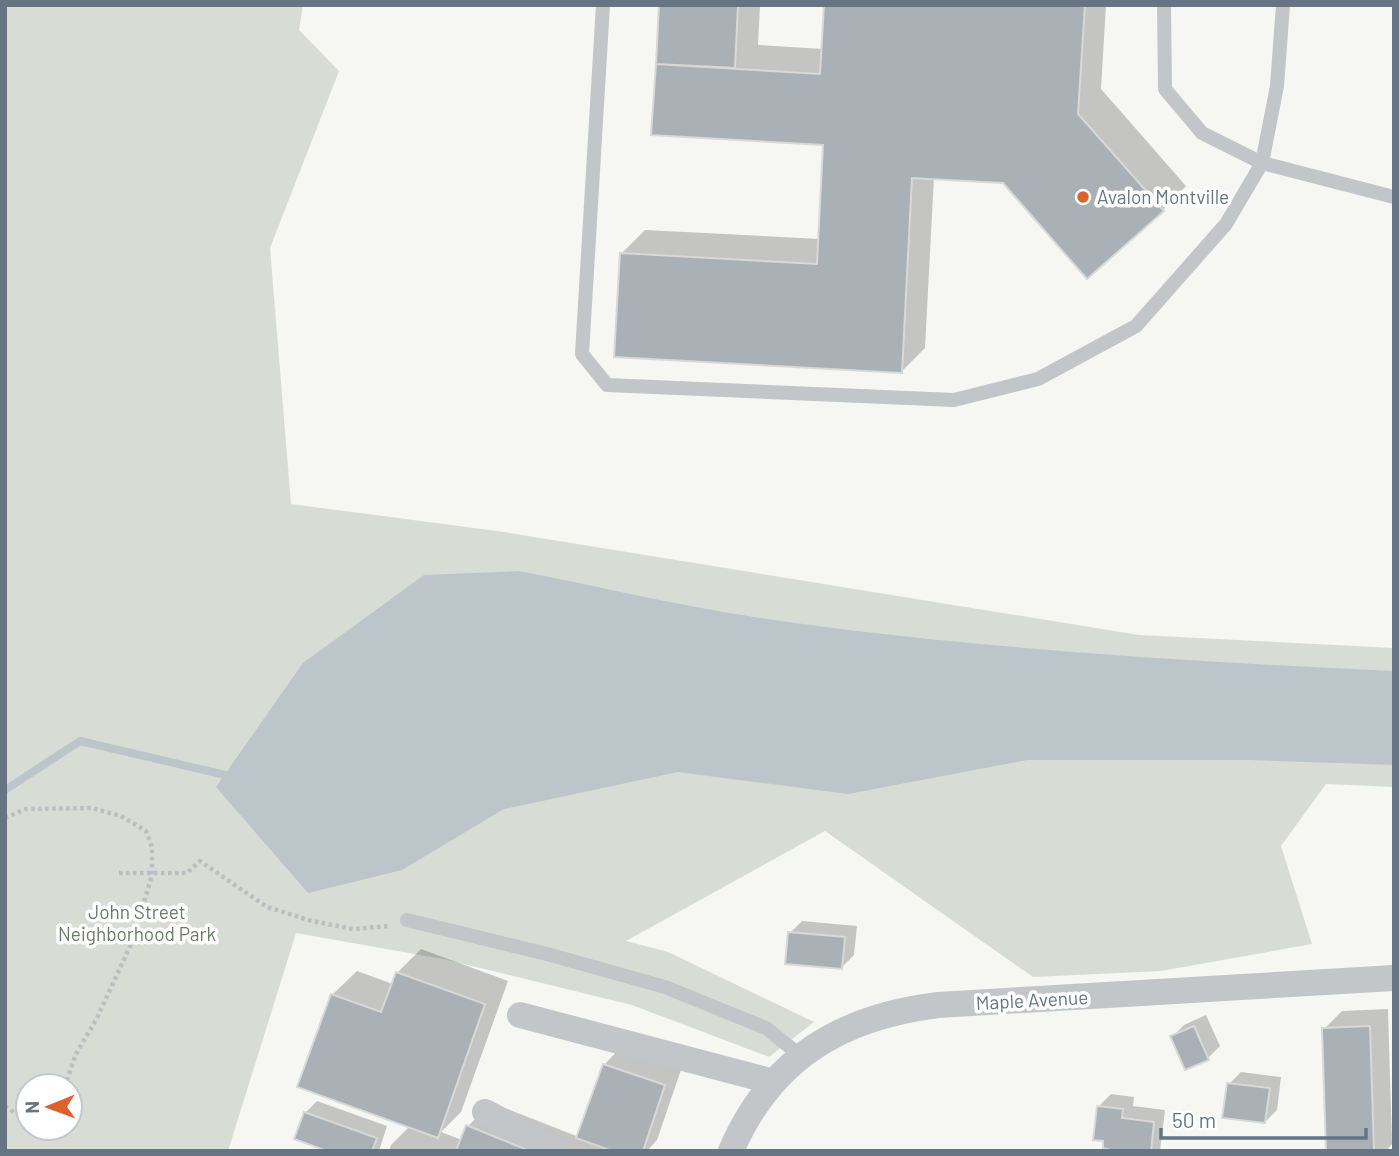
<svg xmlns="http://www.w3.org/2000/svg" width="1399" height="1156" font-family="Barlow,sans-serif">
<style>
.green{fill:#d7ddd4;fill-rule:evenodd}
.water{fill:#bcc5ca}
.shadow{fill:#0003}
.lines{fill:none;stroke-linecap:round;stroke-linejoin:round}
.stream{stroke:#bcc5ca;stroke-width:8}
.building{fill:#a9b0b6;stroke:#d8d8d6;stroke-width:2}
.path{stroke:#bcbec0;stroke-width:4.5;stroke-dasharray:3.5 3.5;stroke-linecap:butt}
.service{stroke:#c2c6c9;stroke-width:14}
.minor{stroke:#c2c6c9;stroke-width:26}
.poi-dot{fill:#de602b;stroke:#fff;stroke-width:2.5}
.labels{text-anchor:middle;stroke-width:7;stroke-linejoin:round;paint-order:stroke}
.poi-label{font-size:19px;fill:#667583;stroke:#fff;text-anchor:start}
.park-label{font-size:19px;fill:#687b65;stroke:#fff}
.street-label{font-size:19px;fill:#667583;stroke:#fff}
</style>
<rect width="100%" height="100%" fill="#f6f6f3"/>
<path class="green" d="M5,5H303L299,30L339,71L270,248L291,504L497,531L1139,635L1394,648V787L1326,784L1281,846L1312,944L1161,971L1033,977L825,831L626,941L668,952L814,1022L769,1057L632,1005L443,959L296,933L228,1151H5ZM28,1086H70V1128H28Z"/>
<path class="water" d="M519,571C597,586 675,605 754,617C965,648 1180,661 1394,671V765L1250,760H1027L848,794L678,772L504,809L402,870L308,893L216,787L303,663L424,575Z"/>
<path class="shadow" d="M660,5H760L758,45L823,49L826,5H1106L1101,89L1186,186L1163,210L1004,181L934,177L925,348L901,372L621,254L645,230L820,239L825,143L653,134Z
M802,921L857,926L854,955L842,967L790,933Z
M421,949L508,981L461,1112L441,1132L462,1140L468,1126L492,1103L579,1137L604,1065L622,1046L682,1067L657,1140L647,1151H389L391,1145L410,1126L299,1086L333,994L357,971L393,984L397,973Z
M1388,1009L1392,1144L1386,1151H1328L1324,1029L1342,1011Z
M1206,1015L1220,1046L1208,1058L1172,1037L1184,1025Z
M1241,1072L1281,1077L1277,1110L1265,1122L1229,1084Z
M1111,1094L1134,1097L1133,1106L1165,1110L1160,1151H1117L1099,1106Z
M317,1101L387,1126L379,1151H332L305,1113Z"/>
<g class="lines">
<path class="stream" d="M5,790L80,741L234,777"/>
</g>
<path class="building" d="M659,5H738L735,68L656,64Z
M824,5H1085L1078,114L1164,211L1087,279L1003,183L912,178L902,373L614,357L620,253L817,264L823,145L651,135L656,64L820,74Z
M788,932L845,937L842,969L785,964Z
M396,972L485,1004L438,1138L297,1087L331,994L381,1012Z
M1194,1026L1209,1060L1185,1070L1170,1036Z
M1370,1026L1374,1151H1326L1322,1028Z
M603,1064L665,1085L643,1151H612L576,1138Z
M1227,1083L1270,1088L1265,1123L1222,1118Z
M1097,1106L1123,1109L1122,1118L1154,1122L1151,1151H1115L1103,1148V1141L1093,1140Z
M304,1112L377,1138L372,1151H327L294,1139Z
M466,1125L530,1151H456Z"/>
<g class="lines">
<path class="path" d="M5,818L26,809L92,808L121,816L146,831L152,847V875L133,940L97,1018L76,1054L65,1086
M119,873H187L200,861L267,907L312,921L353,929L390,926
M5,1106L15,1113L28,1118"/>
<path class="service" d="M603,5L582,354L607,385L954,400L1038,379L1136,326L1226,224L1262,163L1277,86L1283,5
M1164,5L1165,89L1202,133L1262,163L1394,197
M407,920L547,954L665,987L766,1028L802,1057"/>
<path class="minor" d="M520,1015L774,1082
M485,1112L558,1151
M731,1151C771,1058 841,1017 938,1005L1394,978"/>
</g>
<circle class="poi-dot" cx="1083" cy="197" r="7"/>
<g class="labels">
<g class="poi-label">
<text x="1097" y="204">Avalon Montville</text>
</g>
<g class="park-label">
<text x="137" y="919">John Street<tspan x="137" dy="22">Neighborhood Park</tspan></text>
</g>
<g class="street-label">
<text transform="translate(1032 1000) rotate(-3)" y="7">Maple Avenue</text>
</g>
</g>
<rect width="1399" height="1156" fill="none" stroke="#667583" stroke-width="14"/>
<g transform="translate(49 1107) rotate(269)"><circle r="33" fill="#ffffff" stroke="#c2c8cd" stroke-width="2"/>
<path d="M0-5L12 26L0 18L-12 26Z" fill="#de602b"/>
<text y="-10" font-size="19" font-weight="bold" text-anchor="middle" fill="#667583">N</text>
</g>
<path d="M1161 1128v10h205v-10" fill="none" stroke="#667583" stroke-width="3.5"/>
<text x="1172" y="1128" font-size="21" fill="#667583" stroke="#ffffff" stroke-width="5" paint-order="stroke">50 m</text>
</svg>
